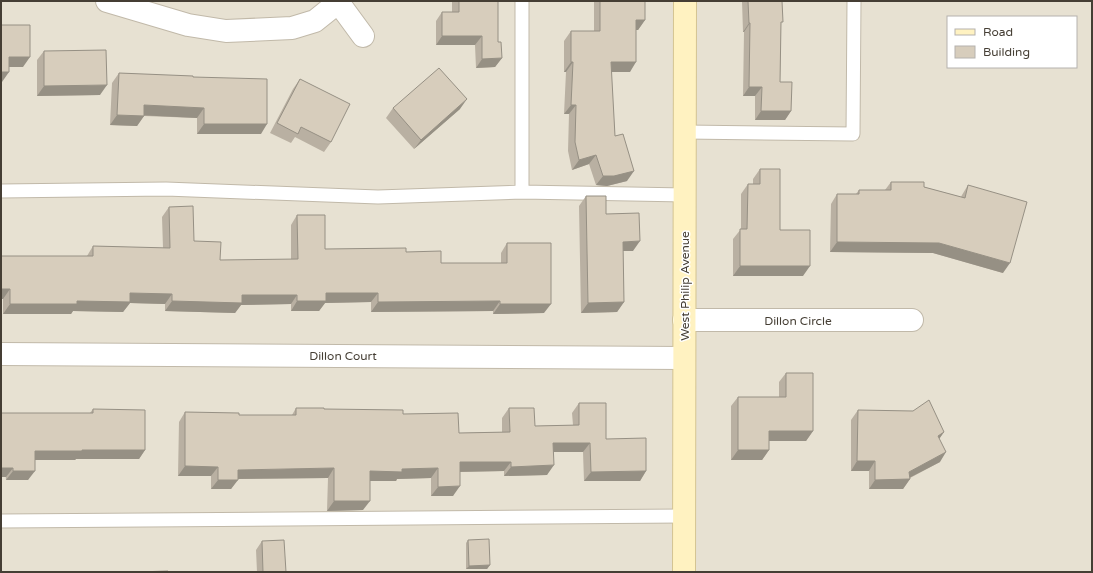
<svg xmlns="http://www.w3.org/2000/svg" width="1093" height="573" font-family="'Varela Round',sans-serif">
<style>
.residential{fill:#e7e1d2;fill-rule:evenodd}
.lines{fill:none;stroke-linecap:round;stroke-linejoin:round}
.lane-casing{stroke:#c1b9a9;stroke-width:15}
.street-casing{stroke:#c1b9a9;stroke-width:24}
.secondary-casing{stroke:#d4c492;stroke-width:24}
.lane{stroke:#fff;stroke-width:13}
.street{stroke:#fff;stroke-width:22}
.secondary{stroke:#fff2c1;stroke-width:22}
.wall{fill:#b9b0a2}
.shaded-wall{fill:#969084}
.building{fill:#d7cdbc;stroke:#969084}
.labels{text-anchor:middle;stroke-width:3;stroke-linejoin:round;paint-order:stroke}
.street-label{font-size:12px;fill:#453e34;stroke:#fff}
</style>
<rect width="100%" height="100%" fill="#f2eee4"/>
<path class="residential" d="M1,1H1092V572H1ZM948,17H1076V67H948Z"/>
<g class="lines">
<g class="lane-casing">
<path id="lane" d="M522,1V192
M685,132L853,134L854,1
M1,191L166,189L378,197L522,192L685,195
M1,521L684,516"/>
</g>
<g class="street-casing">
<path id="street" d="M107,1L188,25L226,31L292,28L315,21L340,1
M338,2L363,36
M684,320H912
M1,354L684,358"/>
</g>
<g class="secondary-casing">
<path id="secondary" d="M684,572L685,1"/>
</g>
<use href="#lane" class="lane"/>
<use href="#street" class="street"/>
<use href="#secondary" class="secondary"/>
</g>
<path class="wall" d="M452,1H498V42L502,58L495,67L476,68L475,45H436V21L442,12H452Z
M594,1H645V20L638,30H636L630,72H611L615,136L627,181L607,186L596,185L589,164L572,170L568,151L569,114H564L566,72H564V41L571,31H594Z
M742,1H782L781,25L780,82L791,111L785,120H755V96H743L744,32H743Z
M44,51L100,95L37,96V60Z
M119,73L193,77L261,134H197V118L144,116L137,126L110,125L112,83Z
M300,79L331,142L324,152L295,137L291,143L270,133L293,89Z
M393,108L460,109L414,149L386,118Z
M760,169L780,230L803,276H733V239L741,229V194L748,184H753V179Z
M891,182L924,187L961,197L962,195L968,185L1003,273L933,253L830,252L831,204L837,194H856L859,190H885Z
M586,196L606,214L633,251H623L624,302L617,312L581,313L579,206Z
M169,207L194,241L220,260H291V225L297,215L325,249L406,252L441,263H501V253L507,243L544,313L493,314V311L371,312V302L325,303L319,311H291V304L241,305L235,313L165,311V304L130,303L123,312L73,311L71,314H3V299H1V256H87L93,246L163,248L162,217Z
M786,373L813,431L806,441H769V450L762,460H731V406L738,397H779V382Z
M579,403L606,439L646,471L640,481H584L583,452H553L547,475L504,476V471L460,472L453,496H431V478L397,479L396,481H370L363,510L327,511L328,478L238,479L231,489H211V476H178L179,422L185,412L239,415H292L296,408L403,414L459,433L502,432V418L509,408L535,426L573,425L572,413Z
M93,409L145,450L139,459H76L75,460H35L28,480H6L1,413H90Z
M858,410L944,432L939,439L940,462L910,478V479L903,489H869V471H851V420Z
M468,540L490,565L487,569H466V543Z
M262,541L286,572H257L256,550Z"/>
<path class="shaded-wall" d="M636,20H645L638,30H630Z
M749,23H750L744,32H743Z
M442,36H482L475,45H436Z
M9,57H30L23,67H2Z
M502,58L495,67L476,68L482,59Z
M571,62H573L566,72H564Z
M611,62H636L630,72H604Z
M1,72H9L2,82H1Z
M107,85L100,95L37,96L44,86Z
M749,87H762L755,96H743Z
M467,99L460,109L414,149L421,140Z
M144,105L204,108L197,118L137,115Z
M571,105H576L569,114H564Z
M761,111H791L785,120H755Z
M117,115L144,116L137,126L110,125Z
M204,124H267L261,134H197Z
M596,155L589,164L572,170L579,160Z
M634,171L627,181L607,186L596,185L603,176Z
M640,241L633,251H616L623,242Z
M837,242L939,243L1010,263L1003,273L933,253L830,252Z
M740,266H810L803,276H733Z
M1,289H10L3,299H1Z
M130,293L172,294L165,304L130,303L123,312L73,311L71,314H3L10,304L77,301Z
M326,293H378L371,302L325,303L319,311H291L297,301Z
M242,295H297L291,304L241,305L235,313L165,311L172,301Z
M500,301L493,311L371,312L378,302Z
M624,302L617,312L581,313L588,303Z
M500,304H551L544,313L493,314Z
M769,431H813L806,441H762Z
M944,432L937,442L938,436Z
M553,443H590L583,452H546Z
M82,450H145L139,459H76L75,460H28L35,451Z
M738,450H769L762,460H731Z
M946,452L940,462L907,479H910L903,489H869L875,480L909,472Z
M857,461H875L869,471H851Z
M460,462H511L504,471L453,472Z
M554,465L547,475L504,476L511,467Z
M185,466L218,467L211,476H178Z
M1,468H13L6,477H1Z
M334,468L328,478L232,479L238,470Z
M438,468L431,478L397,479L396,481H363L370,471L402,469Z
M13,471H35L28,480H6Z
M646,471L640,481H584L591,472Z
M218,480H238L231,489H211Z
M460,486L453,496H431L438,487Z
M334,501H370L363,510L327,511Z
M490,565L487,569H466L469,566Z"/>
<path class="building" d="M459,1H498V42H501L502,58L482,59V36H442V12H459Z
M600,1H645V20H636V62H611L615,136L623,134L634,171L614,176H603L596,155L579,160L575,142L576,105H571L573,62H571V31H600Z
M748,1H782L783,22H781L780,82H792L791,111H761L762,87H749L750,23H749Z
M1,25H30V57H9V72H1Z
M106,50L107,85L44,86V51Z
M439,68L467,99L421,140L393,108Z
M119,73L193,76V77L267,79V124H204V108L144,105V116L117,115Z
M300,79L350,104L331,142L301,127L298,134L277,123Z
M760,169H780V230H810V266H740V229H747L748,184H760Z
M891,182H924V187L965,198L968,185L1027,202L1010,263L939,243L837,242V194H859V190H891Z
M586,196H606V214L639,213L640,241L623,242L624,302L588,303Z
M193,206L194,241L221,242L220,260L298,259L297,215H325V249L406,248V252L441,251V263H507V243H551V304H500V301L378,302V293H326V301H297V295H242V303L172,301V294L130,293V302L77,301V304H10V289H1V256H93V246L170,248L169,207Z
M786,373H813V431H769V450H738V397H786Z
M929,400L944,432L938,436L946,452L909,472L910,479L875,480V461H857L858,410L913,411Z
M579,403H606V439L646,438V471L591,472L590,443H553L554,465L511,467V462H460V486L438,487V468L402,469V472L370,471V501H334V468L238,470V480H218V467L185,466V412L239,413V415H296V408H324V409L403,410V414L458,413L459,433L510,432L509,408H534L535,426L579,425Z
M93,409L145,410V450H82V451H35V471H13V468H1V413H93Z
M489,539L490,565L469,566L468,540Z
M284,540L286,572H263L262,541Z
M168,571V572H137Z"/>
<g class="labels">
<g class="street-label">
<text transform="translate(685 286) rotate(-90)" y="4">West Philip Avenue</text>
<text x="798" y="325">Dillon Circle</text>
<text x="343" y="360">Dillon Court</text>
</g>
</g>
<rect width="1093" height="573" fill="none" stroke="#453e34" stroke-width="4"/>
<rect x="947" y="16" width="130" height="52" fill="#ffffff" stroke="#b5b2ae"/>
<rect x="955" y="29" width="20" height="6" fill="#fff2c1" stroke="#b5b2ae"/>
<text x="983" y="36" font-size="12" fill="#453e34">Road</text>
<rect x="955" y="46" width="20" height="12" fill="#d7cdbc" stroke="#b5b2ae"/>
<text x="983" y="56" font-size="12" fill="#453e34">Building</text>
</svg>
